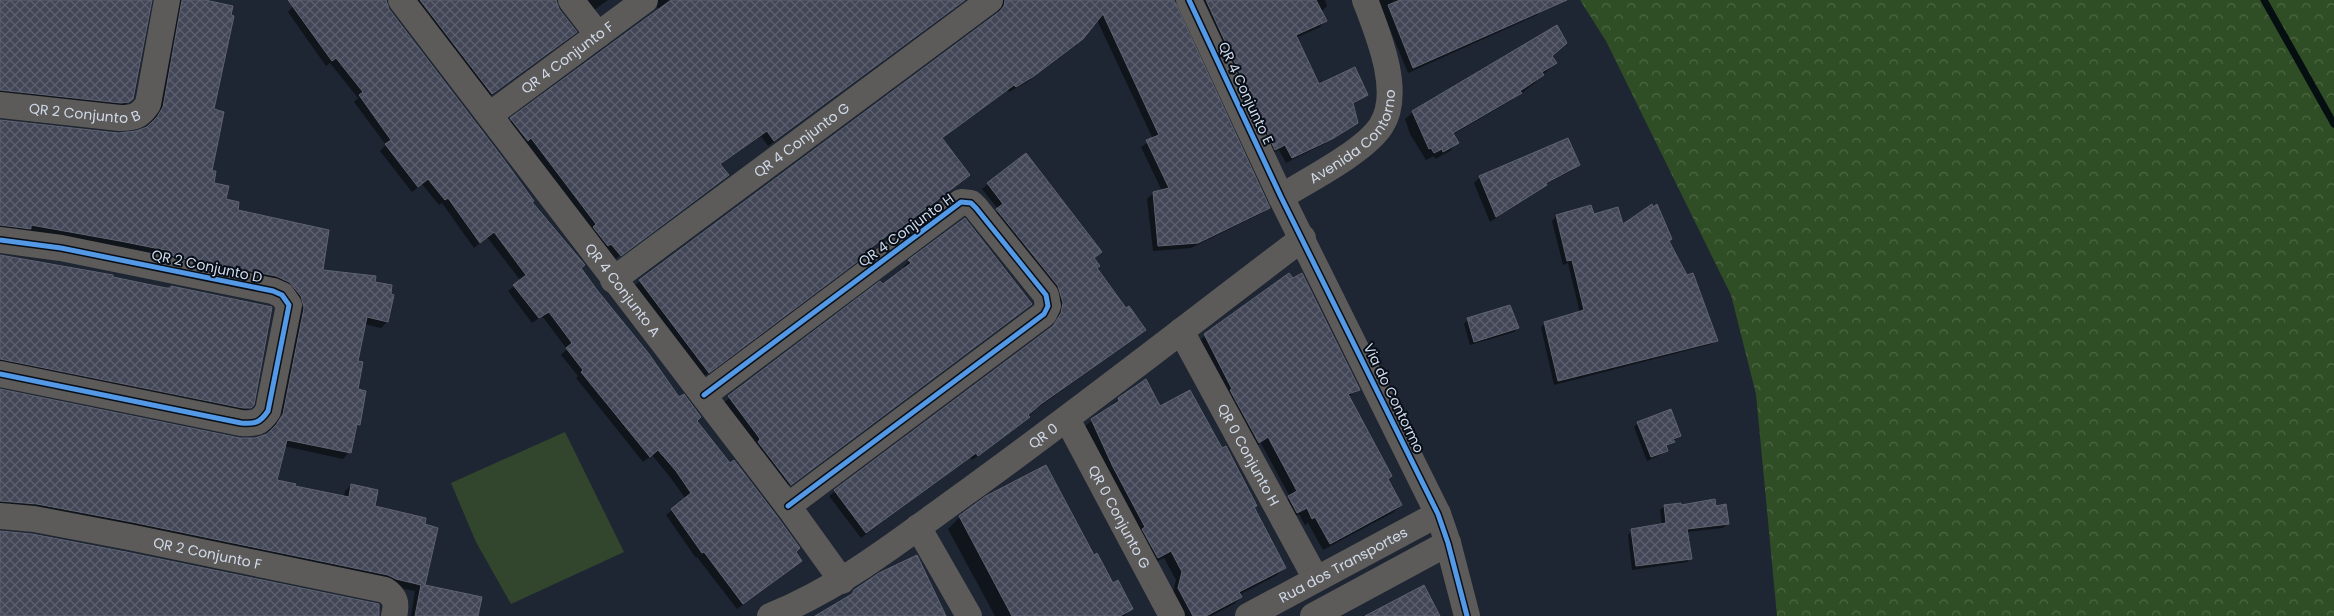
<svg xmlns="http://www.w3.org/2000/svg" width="2334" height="616" font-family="Poppins,sans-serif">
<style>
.forest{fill:url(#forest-crowns)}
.garden{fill:#32462d}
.shadow{fill:#0007}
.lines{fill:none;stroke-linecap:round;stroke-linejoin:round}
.stream{stroke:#050e10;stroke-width:7}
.building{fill:url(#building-cross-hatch);stroke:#5f6370}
.minor{stroke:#5d5b59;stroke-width:26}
.cycleway-casing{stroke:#070e18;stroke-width:8}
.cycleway{stroke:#5399e6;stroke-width:5}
.labels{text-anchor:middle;stroke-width:4;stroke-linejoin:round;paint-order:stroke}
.street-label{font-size:14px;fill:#d0daea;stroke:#070e18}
</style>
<defs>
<pattern id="forest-crowns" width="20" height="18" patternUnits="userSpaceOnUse" patternTransform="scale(1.25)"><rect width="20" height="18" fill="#304e25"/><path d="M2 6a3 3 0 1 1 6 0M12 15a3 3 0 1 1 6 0" fill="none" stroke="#4d6745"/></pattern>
<pattern id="building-cross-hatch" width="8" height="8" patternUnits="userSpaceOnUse" patternTransform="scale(1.25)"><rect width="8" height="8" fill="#434656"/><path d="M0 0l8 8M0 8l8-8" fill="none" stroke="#5d606e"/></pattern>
</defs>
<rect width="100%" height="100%" fill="#1e2633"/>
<path class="forest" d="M1580,0H2334V616H1777L1756,394L1731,295L1606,41Z"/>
<path class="garden" d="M565,432L624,552L511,604L476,542L451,483Z"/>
<path class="shadow" d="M0,0H151L133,97L123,107L0,96Z
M175,0H206L213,110L210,172L213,184L237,211L321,271L373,283L387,322L381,328L364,324L356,362L359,424L354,428L349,452L343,459L284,446L275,481L294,487L344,497L345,491L351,485L374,507L424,586L477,616H411L415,591L0,507V391L238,439H256L267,434L277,421L298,315L296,303L0,233V121L118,134L132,133L147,127L157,114L176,10Z
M299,0H385L388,10L580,269L795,552V566L737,609L697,557L696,558L666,515L686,499L670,477L652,455L643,462L576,378L578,376L561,355L567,349L542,316L532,323L508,291L521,281L487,237L474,248L442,203L439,205L422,184L412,192L380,151L386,145L354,102L358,98L330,63L326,66L288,12Z
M410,0H555V3L575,32L486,99Z
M579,0H608L590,13Z
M653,0H965L768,146L761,136L719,165L727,175L722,181L614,260L506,125L659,10Z
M998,0H1173L1268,208L1262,213L1191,248L1153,251L1147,199L1153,193L1162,191L1141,147L1153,139L1097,20L1076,45L1027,82L1009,92L1007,89L941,139L968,175L963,181L883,242L882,240L859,257L854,263L702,378L634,286L997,15L1000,5Z
M1197,0H1325L1327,6L1321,12L1325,21L1320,27L1296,38L1319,86L1367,95L1352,105L1356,122L1324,144L1286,163L1279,150L1270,154Z
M1378,0H1537L1542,10L1537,15L1408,73Z
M1551,56L1555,63L1535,83L1512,100L1452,135L1457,143L1450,151L1435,159L1434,156L1426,160L1410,134L1405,119L1413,112Z
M1026,155L1092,259L1096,268L1126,310L1145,330L1035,410L1023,422L972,460L970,457L861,538L829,496L1050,330L1057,319L1058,309L992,215L999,210L982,189Z
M1579,165L1573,170L1544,185L1490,222L1474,183L1480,177Z
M1556,216H1593L1668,242L1716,340L1712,344L1554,385L1541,327L1545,323L1580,313L1568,263L1563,265L1552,221Z
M965,220L1030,304L784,489L723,403L880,283L883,286L905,269L903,267L909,261Z
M0,256L169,289L171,287L251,407L244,413L0,366Z
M1289,275L1358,389L1348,397L1391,476L1387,480L1401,505L1394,512L1323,550L1308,523L1305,525L1299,514L1290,519L1282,504L1290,497L1261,443L1252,449L1197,342Z
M1468,319L1518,328L1514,332L1470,345L1464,324Z
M1119,399L1160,408L1221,450L1255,506L1253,508L1285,568L1277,575L1239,595L1241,597L1234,604L1211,616H1183L1172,596L1176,580L1164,558L1151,564L1084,427Z
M1638,423L1680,436L1665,447L1667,450L1662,454L1647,461L1634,427Z
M1665,506L1715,507L1727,524L1723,528L1687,532L1691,558L1687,562L1632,570L1628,535L1632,531L1662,525L1660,510Z
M960,517L1093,556L1131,609L1124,616H995L948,529Z"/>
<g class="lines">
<path class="stream" d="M2264,0L2334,124"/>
</g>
<path class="building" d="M0,0H152L133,99L129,102L121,103L0,90Z
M182,0H205L233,6L231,15L234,16L214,109L224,112L212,171H216L214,183L229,186L226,199L239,202L238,210L329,230L323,270L376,276L375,282L392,285L391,294L394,295L388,322L367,317L358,361L363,362L358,389L366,391L360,425L357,424L351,453L287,440L277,480L296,484L295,486L349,497L351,484L378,490L375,506L426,518L425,524L438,528L425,585L482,597L478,616H415L421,585L396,579L388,575L132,522L37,504L0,501V389L240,438H255L267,434L276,425L283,414L304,308L301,296L289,282L276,276L173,256L170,251L120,241L31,225V229L0,225V120L118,133L136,131L147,127L157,117L163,107Z
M288,0H386L389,9L502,157L534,201L532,202L585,265L581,268L597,290L649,354L679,397L684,394L701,417L697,421L730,463L734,460L776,515L800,548L796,552L802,561L743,604L704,552L702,553L671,509L691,493L676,471L658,450L650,457L581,372L583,370L566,348L572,343L549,312L539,318L513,285L526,275L494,232L480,243L448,198L445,200L428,179L418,187L385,144L391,140L359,95L363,92L336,58L332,61Z
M420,0H556L559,9L577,32L492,94Z
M671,0H965L774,141L767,131L720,164L729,175L621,256L611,244L608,246L593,227L596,224L531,138L528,141L510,118Z
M1005,0H1174L1270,208L1198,243L1158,246L1153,192L1169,188L1146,140L1159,135L1103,14L1083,39L1034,76L1016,87L1014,85L942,138L970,175L889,237L888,235L860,256L862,258L709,373L639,280L999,12L1004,6Z
M1206,0H1316L1327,21L1296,35L1319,84L1355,67L1368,95L1353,103L1358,123L1332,139L1292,158L1285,145L1275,150Z
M1400,0H1567L1413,68L1388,5Z
M1557,25L1567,43L1552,56L1557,63L1542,72L1544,75L1520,91L1522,93L1453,133L1459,143L1443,152L1442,149L1434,153L1431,148L1429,149L1412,111Z
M1568,138L1580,165L1546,183L1547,185L1496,217L1479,176Z
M1026,153L1102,252L1094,258L1100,266L1097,268L1126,308L1129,306L1146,330L1041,404L1028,415L1030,417L978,456L976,453L866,533L834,490L1053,326L1061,313L1063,303L1058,286L996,209L1003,204L987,183Z
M1652,204L1653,207L1657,204L1672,239L1669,241L1687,275L1693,273L1718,341L1558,381L1544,322L1584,310L1572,260L1567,261L1556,215L1591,205L1594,214L1618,207L1623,224Z
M965,218L1032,304L791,485L758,442L760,439L758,436L728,396L880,281L883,284L911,263L908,260Z
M0,255L113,275V277L166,288H171V286L272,307L254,405L251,408H243L0,359Z
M1289,273L1293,278L1302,273L1360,390L1348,394L1392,476L1388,479L1402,505L1330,544L1315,517L1312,519L1307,508L1297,513L1288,496L1297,491L1268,437L1259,443L1230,390L1232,389L1204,334Z
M1510,305L1519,328L1474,342L1467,318Z
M1146,379L1160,406L1190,390L1222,448L1226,446L1257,506L1254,507L1286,568L1239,592L1242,597L1206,616H1193L1178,588L1182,572L1171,551L1158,558L1142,529L1145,527L1113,467L1091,419L1119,401L1118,398Z
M1671,409L1681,436L1673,439L1675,442L1666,445L1668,451L1651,457L1637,422Z
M1046,465L1094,555L1097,553L1113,583L1118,580L1133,609L1120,616H1012L959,516L986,496Z
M1715,499L1716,506L1726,504L1729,524L1687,529L1692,559L1636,566L1631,529L1666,523L1664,505L1681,503V505Z
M0,531L32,534L126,552L379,604V616H0Z
M917,555L946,616H815L852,594L854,590L879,573Z
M1424,585L1440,616H1365Z"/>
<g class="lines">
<g class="minor">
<path id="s1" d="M401,0L788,506L842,581"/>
<path d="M571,0L598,35"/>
<path d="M1189,0L1281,197L1438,514L1448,543L1467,616"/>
<path id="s2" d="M0,105L120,118C134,118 140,116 148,104L167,0"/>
<path id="s3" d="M491,114L645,0"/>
<path id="s4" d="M1281,197C1308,180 1364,152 1381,126C1403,93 1378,34 1365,0"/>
<path d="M0,240L61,248L273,291L282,295L289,305L268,411C260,423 255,424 241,423L0,374"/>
<path id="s5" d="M613,280L990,0"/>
<path id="s6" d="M1181,331L1316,579"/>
<path d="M704,395L961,202L971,203L976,208L1046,295L1048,306L1044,314L788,506"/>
<path id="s7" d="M1067,419L1172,616"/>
<path id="s8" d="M0,516L34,519L129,537L385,590C396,597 397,604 394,616"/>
<path d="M918,527L969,616"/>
<path id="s9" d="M770,616C845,586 905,536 971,489C1083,408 1192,322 1303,238"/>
<path id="s10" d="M1248,616L1438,514"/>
<path d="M1313,616L1448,543"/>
</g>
<g class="cycleway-casing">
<path id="cycleway" d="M1189,0L1281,197L1438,514L1448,543L1467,616
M0,240L61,248L273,291L282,295L289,305L268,411C260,423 255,424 241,423L0,374
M704,395L961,202L971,203L976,208L1046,295L1048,306L1044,314L788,506"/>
</g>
<use href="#cycleway" class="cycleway"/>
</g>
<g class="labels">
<g class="street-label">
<text dy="5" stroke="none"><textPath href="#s3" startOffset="95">QR 4 Conjunto F</textPath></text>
<text transform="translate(1246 93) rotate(65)" y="5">QR 4 Conjunto E</text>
<text dy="5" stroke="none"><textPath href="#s2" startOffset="85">QR 2 Conjunto B</textPath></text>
<text dy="5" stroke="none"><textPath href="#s4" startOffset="98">Avenida Contorno</textPath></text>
<text dy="5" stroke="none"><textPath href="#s5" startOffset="235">QR 4 Conjunto G</textPath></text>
<text transform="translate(906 230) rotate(-36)" y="5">QR 4 Conjunto H</text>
<text transform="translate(207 266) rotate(12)" y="5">QR 2 Conjunto D</text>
<text dy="5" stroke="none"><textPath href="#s1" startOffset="365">QR 4 Conjunto A</textPath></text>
<text transform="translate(1394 398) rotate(64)" y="5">Via do Contormo</text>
<text dy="5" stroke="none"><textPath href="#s9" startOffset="328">QR 0</textPath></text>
<text dy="5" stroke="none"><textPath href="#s6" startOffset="141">QR 0 Conjunto H</textPath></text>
<text dy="5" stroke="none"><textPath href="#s7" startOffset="111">QR 0 Conjunto G</textPath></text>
<text dy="5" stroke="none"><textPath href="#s8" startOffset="211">QR 2 Conjunto F</textPath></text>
<text dy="5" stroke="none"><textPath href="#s10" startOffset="108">Rua dos Transportes</textPath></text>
</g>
</g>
</svg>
